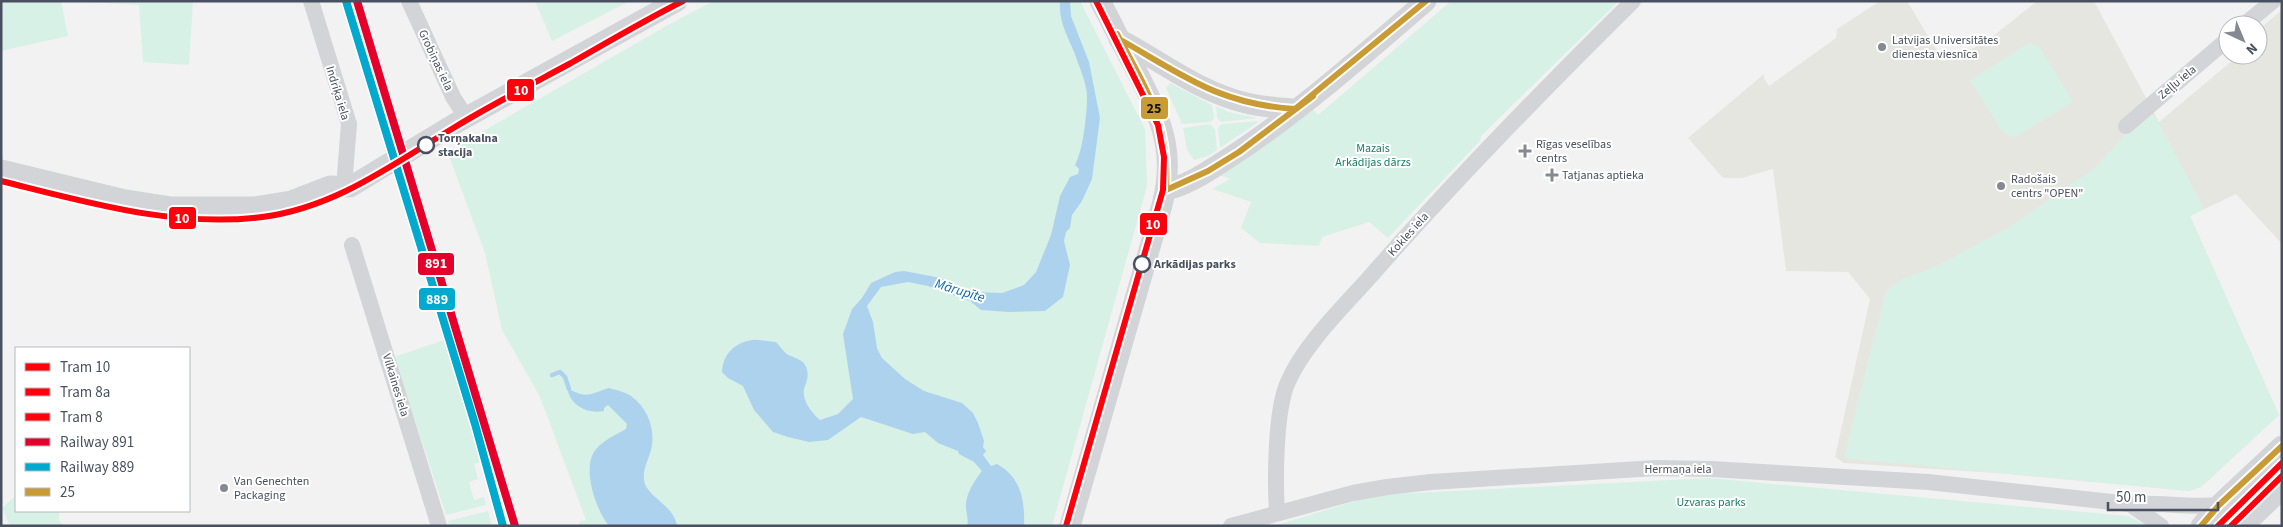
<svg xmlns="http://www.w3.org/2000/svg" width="2283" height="527" font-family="'Source Sans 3',sans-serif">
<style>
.commercial{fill:#e6e6e1}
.green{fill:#d8f1e6}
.water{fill:#add2ee}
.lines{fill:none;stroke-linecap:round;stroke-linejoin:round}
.stream{stroke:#add2ee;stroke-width:4.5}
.minor{stroke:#d3d4d8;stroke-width:16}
.tertiary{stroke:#d3d4d8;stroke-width:21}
.bus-1-casing{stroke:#fff;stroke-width:10}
.bus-1{stroke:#c99b35;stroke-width:6}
.rail-1-casing{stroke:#fff;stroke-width:11}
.rail-2-casing{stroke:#fff;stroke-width:11}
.rail-1{stroke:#e4002b;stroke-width:8}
.rail-2{stroke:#00a9ce;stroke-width:8}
.tram-1-casing{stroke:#fff;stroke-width:10}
.tram-2-casing{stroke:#fff;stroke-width:10}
.tram-3-casing{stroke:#fff;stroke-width:10}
.tram-1{stroke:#ff000c;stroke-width:6}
.tram-2{stroke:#ff000c;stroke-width:6}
.tram-3{stroke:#ff000c;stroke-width:6}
.poi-dot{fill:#848992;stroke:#fff;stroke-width:2}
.stop-dot{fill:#fff;stroke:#49505f;stroke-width:2.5}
.labels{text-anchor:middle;stroke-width:4;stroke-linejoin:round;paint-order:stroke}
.poi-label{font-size:12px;fill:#49505f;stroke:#fff;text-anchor:start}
.street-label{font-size:12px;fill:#49505f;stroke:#fff}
.stop-label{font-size:12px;font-weight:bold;fill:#49505f;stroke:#fff;text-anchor:start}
.park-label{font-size:12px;fill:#198263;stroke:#fff}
.water-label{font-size:14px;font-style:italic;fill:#0e6aad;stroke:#fff}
.line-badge{stroke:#fff;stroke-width:2}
.badge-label{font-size:14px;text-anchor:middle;font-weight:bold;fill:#fff}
.pale-badge-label{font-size:14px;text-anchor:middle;font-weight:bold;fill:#111}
</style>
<rect width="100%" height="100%" fill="#f3f2f2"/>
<path class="commercial" d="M1880,1H1907L1943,61L1983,44L2037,1H2094L2159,122L2239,55H2258V30L2282,10V244L2236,194L2190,216L2279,415L2201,487L2189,491L1996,473L1844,463L1835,457L1870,299L1848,272L1786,271L1773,169L1742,178H1723L1688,138L1764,74V78L1769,86L1836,38L1837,29Z"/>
<path class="green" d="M1,1H61L68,36L1,51Z
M73,1H193L189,65L143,62L139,5Z
M535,1H630L552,41Z
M713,1H1080L1145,129L1147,186L1052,526H580L579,522L586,520L540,397L502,330L485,253L450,159L462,144L511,115L668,25Z
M1451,1H1619L1481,136L1480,141L1388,238L1369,222L1322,237L1319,246L1260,243L1241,228L1251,202L1212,189L1230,179L1219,175L1312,109L1318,115Z
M2030,43L2040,48L2073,102L2018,135L2011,137L2002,131L1970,80Z
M1170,83L1212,105L1214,118L1211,122L1182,124L1166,88Z
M1216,106L1228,112L1257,118L1221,122L1217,118Z
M2150,114L2155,116L2204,209L2190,216L2279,415L2201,487L2189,491L1844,458L1886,291L1901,280L1939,265L2013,225L2095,168L2129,130Z
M1258,121L1257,123L1220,148L1218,128L1222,124Z
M1210,124L1215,129L1217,150L1208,156L1194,160L1187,150L1183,128Z
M444,340L481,462L474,464L478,479L469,482L474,500L484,497L486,505L446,515L394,357Z
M2282,456V477L2233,526H2210Z
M1709,478L2128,516L2148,526H1274L1375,495Z
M16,495V511H62L59,513V520L63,526H10L2,508Z
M488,511L492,526H449L448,521Z"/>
<path class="water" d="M1060,1H1070L1071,16L1089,62L1100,118L1092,179L1082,201L1072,215L1070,228L1066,232L1064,241L1070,265L1063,297L1045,311L1009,312L981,310L970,301L928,286L908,282L881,287L867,306L873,322L877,348L882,358L905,379L924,391L962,403L973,413L978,423L984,441L983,447L986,451L983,455L991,466L997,464C1021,477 1025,501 1024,526H967C969,518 966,514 966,507C965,495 975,480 982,471L974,462L959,454L958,451L938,443L925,432L913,434L861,417L828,440L809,442L788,437L773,432L754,410L743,386L728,378L722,372C723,354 734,343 752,340C760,339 768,342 776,342C780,346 783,351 787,354C793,358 804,359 806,367C810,377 806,382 804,389C802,401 812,413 820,420L838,414L853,399L843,334L852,309L862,298L871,283L895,272L904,271L941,278L962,290L973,292L1002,293L1024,285L1036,272L1051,235L1060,196L1070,177L1078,174L1079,169L1075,165C1083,150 1087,114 1087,97C1087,85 1081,71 1077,60C1070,39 1058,24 1060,1Z
M609,388C616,390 625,392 631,396C648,408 656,430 651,450C648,461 641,472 645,484C651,499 674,506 677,526H609C597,512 582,470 594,452C600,442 615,435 626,429L627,424L608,405L604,408V411C588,414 573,407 568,392L569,389C588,399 589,394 609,388Z"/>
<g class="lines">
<path class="stream" d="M552,375L560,372L565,377L569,389"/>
<path class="minor" d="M311,1L349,124L345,174L350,187
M409,1L453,97L466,117
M2244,25L2273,1
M2126,126L2228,39
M352,245L439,526
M2130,504L2161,526
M1277,513C1275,481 1275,410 1288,382C1303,346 1343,307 1369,278C1453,182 1542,91 1633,1
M1231,526L1353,493L1387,487L1431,482L1656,468L1711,469L1928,482L2130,504C2160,502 2189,508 2219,505"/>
<path class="tertiary" d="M1119,39C1161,61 1199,92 1246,103C1262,107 1279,108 1295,109
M1,170L125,200L170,207H255L291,201L330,186L350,187L456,123L677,1
M1166,190C1186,186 1207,172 1224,161C1296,115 1361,57 1426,1
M1070,526L1162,205C1177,149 1159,115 1134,66C1122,45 1112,23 1100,1
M2201,526L2219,505L2282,446
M2243,526L2282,489"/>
<g class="bus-1-casing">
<path id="bus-1" d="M1117,34C1147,91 1170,123 1166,190
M1119,39C1183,75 1218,104 1295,109L1426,1
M1166,190L1208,171L1239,152L1313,96
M2201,526L2219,505L2282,446"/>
</g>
<use href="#bus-1" class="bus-1"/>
<g class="rail-1-casing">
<path id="rail-1" d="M357,1L515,526"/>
</g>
<g class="rail-2-casing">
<path id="rail-2" d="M346,1L475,424L503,526"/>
</g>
<use href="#rail-1" class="rail-1"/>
<use href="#rail-2" class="rail-2"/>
<g class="tram-1-casing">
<path id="tram-1" d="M1,181C86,202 173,228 262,217C335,208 393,164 455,127C493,104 532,84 571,63C608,42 645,20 683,1
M1066,526L1163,190L1164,157L1158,125L1096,1"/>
</g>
<g class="tram-2-casing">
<path id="tram-2" d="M2218,526L2282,463"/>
</g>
<g class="tram-3-casing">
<path id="tram-3" d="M2231,526L2282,476"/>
</g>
<use href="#tram-1" class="tram-1"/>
<use href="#tram-2" class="tram-2"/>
<use href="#tram-3" class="tram-3"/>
</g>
<g class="poi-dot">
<circle cx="1882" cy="47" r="5"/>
<path d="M1522.5 143.5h5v5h5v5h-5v5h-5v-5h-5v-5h5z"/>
<path d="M1549.5 167.5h5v5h5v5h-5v5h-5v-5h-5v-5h5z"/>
<circle cx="2001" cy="186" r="5"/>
<circle cx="224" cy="488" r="5"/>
</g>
<g class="stop-dot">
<circle cx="426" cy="145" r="8"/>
<circle cx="1142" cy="264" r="8"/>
</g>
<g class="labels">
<g class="poi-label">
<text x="1892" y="44">Latvijas Universitātes<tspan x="1892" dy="14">dienesta viesnīca</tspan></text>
<text x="1536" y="148">Rīgas veselības<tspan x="1536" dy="14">centrs</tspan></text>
<text x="1562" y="179">Tatjanas aptieka</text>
<text x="2011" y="183">Radošais<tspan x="2011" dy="14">centrs "OPEN"</tspan></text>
<text x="234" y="485">Van Genechten<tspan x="234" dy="14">Packaging</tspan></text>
</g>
<g class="street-label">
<text transform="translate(436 60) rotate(65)" y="4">Grobiņas iela</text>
<text transform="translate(2177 82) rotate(-40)" y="4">Zeļļu iela</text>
<text transform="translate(338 93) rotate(73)" y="4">Indriķa iela</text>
<text transform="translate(1408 234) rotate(-48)" y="4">Kokles iela</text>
<text transform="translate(396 385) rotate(73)" y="4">Vilkaines iela</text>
<text x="1678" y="473">Hermaņa iela</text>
</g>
<g class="stop-label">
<text x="438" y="142">Torņakalna<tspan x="438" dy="14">stacija</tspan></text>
<text x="1154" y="268">Arkādijas parks</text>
</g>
<g class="park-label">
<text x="1373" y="152">Mazais<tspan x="1373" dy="14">Arkādijas dārzs</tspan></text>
<text x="1711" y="506">Uzvaras parks</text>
</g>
<g class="water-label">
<text transform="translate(960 290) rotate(17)" y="5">Mārupīte</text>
</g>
</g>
<g class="line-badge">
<rect x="506" y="78" width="29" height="24" rx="5" fill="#ff000c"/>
<rect x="1140" y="96" width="29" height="24" rx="5" fill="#c99b35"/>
<rect x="168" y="206" width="29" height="24" rx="5" fill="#ff000c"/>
<rect x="1139" y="212" width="29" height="24" rx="5" fill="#ff000c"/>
<rect x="417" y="252" width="38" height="24" rx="5" fill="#e4002b"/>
<rect x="418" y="287" width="38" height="24" rx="5" fill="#00a9ce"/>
</g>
<g class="badge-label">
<text x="521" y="95">10</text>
<text x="182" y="223">10</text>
<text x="1153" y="229">10</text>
<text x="436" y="268">891</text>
<text x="437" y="304">889</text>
</g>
<g class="pale-badge-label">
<text x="1154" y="113">25</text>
</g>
<rect width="2283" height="527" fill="none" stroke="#49505f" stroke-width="5"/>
<rect x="15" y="347" width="175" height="165" fill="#ffffff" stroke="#b6b9bf"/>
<rect x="25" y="363" width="25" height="8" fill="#ff000c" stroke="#b6b9bf"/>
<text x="60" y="372" font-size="15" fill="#49505f">Tram 10</text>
<rect x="25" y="388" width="25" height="8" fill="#ff000c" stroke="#b6b9bf"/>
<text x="60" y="397" font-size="15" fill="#49505f">Tram 8a</text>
<rect x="25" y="413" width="25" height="8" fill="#ff000c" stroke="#b6b9bf"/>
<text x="60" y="422" font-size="15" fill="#49505f">Tram 8</text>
<rect x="25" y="438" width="25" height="8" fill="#e4002b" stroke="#b6b9bf"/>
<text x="60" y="447" font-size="15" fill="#49505f">Railway 891</text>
<rect x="25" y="463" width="25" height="8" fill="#00a9ce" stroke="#b6b9bf"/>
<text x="60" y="472" font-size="15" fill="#49505f">Railway 889</text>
<rect x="25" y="488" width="25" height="8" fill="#c99b35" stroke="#b6b9bf"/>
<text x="60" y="497" font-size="15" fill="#49505f">25</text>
<g transform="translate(2243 40) rotate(136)"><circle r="24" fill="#ffffff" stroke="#b6b9bf"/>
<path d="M0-4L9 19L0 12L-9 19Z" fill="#848992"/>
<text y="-8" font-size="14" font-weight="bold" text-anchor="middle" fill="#49505f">N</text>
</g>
<path d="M2108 502v8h110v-8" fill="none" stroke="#49505f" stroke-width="2.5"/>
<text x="2116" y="502" font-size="15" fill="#49505f" stroke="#ffffff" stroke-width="4" paint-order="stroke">50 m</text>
</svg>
